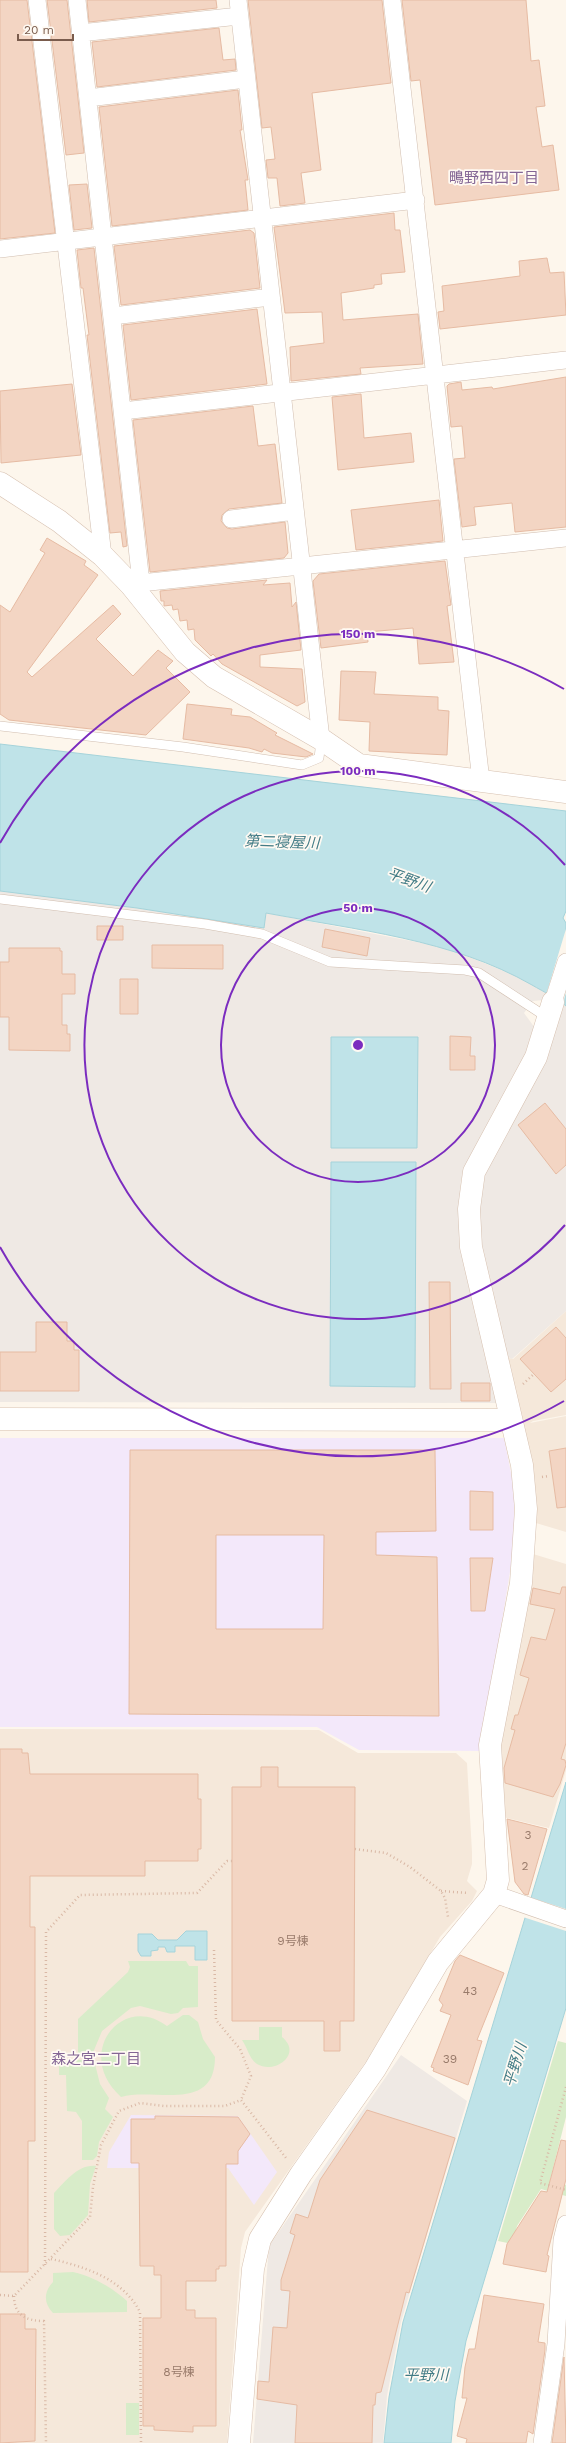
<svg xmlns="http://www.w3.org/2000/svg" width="566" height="2443" font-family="'Work Sans','Noto Sans JP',sans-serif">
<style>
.residential{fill:#f5e8da}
.industrial{fill:#efe9e4}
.education{fill:#f3e8fa}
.green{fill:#d8ecc9}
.water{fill:#bfe3e8;stroke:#a5d3da}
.pier{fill:#fdf6ec}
.building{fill:#f3d5c3;stroke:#e6bba3;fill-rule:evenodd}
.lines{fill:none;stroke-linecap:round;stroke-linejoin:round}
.lane-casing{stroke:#d1beb0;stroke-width:10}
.street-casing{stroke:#d1beb0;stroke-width:18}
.secondary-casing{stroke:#d6c0b0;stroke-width:23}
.path{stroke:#d9b8a5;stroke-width:2.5;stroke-dasharray:1 3;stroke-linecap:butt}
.lane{stroke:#fff;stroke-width:9}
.street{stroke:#fff;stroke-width:17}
.secondary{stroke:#fff;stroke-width:22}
.ring{fill:none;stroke:#7b2cbf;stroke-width:2}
.labels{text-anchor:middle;stroke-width:3.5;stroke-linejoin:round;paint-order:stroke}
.number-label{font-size:12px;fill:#987a6a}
.neighbourhood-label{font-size:15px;fill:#846695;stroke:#fffaf3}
.water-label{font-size:15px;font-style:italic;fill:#437c86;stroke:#fffaf3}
.centre{fill:#7b2cbf;stroke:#fffaf3;stroke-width:2}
.ring-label{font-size:12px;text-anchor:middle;font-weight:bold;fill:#7b2cbf;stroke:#fffaf3;stroke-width:3.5;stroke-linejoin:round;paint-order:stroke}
</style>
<rect width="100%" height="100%" fill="#fdf6ec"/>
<path class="residential" d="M566,1311V1415L533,1421L530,1423L566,1416V1532L536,1523L506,1357L513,1359Z
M533,1554L566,1564V1770L549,1828L503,1817L498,1754Z
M0,1729L319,1730L358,1753H456L467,1763L472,1852V1864L467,1881L477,1891L472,1901L440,1937L367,2060L245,2232L241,2248L227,2443H0Z"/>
<path class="industrial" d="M0,891L137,908L264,928L266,913L432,945L456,952L517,976L546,993L543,1000L533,1001L524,1013L535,1028L527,1054L474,1150L461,1180L459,1211L497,1403L0,1402Z
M563,1003L566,1006V1311L512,1359L506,1356L480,1244L478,1204L480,1184Z
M401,2055L467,2101L401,2322L387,2396L383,2443H253L269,2246Z"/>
<path class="education" d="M0,1438H504L514,1488V1547L481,1751L359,1750L317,1727H0Z
M131,2115L238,2116L277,2172L254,2205L228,2168H107L109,2152Z"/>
<path class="green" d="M128,1961H186L189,1966H198V2007L183,2008L178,2013L171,2014L140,2006L131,2008L102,2031L92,2055H78V2019L128,1972L130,1967Z
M183,2015H189L198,2022L203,2039L215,2057C215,2114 153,2087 121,2097C73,2054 122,1992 167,2026Z
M259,2027H282V2037C303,2054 275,2075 257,2064C250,2060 247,2047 242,2040H259Z
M558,2041L566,2043V2117L550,2180L566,2185V2196L541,2189L517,2226L513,2244L498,2241Z
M75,2060H94L100,2084L109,2098L105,2109L113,2117L99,2142L97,2156L93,2160H82V2121L76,2112L67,2111L66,2075H59V2062Z
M96,2166L90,2184L88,2215L70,2235L60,2236L54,2229V2193C65,2182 78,2164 96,2166Z
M73,2272C94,2277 111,2287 127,2301V2312L53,2313C43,2303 44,2291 53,2282V2273Z
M126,2403H139V2435H126Z"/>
<path class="water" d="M0,744L566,811V911L563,918L566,923V1006C557,998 544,992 532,985C452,939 356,930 266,913L264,928L137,908L0,891Z
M331,1037H418L417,1148H331Z
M331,1162H416L415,1387L330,1386Z
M566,1782V2008L466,2341L455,2401L451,2443H384L389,2397L403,2322Z
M186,1931H207V1960H195V1946H175V1952H167L165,1947H158V1950L151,1951V1956H141L138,1951V1934H152L158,1940H177Z"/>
<path class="pier" d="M566,929V993L562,1005L546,995Z
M529,1897L566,1909V1931L523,1917Z"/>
<path class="building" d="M0,0H27L55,233L0,239Z
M47,0H67L84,153L66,155Z
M87,0H216L217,8L89,22Z
M248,0H382L391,83L312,93L321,170L301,173L305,203L280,206L277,178H268L266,160L275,159L271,127L262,128Z
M402,0H526L531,61L539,60L545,106L536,107L542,147L553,145L559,190L435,205L420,80L411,81Z
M219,28L223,60L235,59L236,70L97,87L92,42Z
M238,90L242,130H240L248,180H245L248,210L112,226L99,107Z
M87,184L92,228L74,230L69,185Z
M394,213L395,230H400L405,272L381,274L382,284L374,285V288L341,293L343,320L418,314L423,364L360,368L361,374L291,381L290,347L324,343L322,312L285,313L274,227Z
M250,230L254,233L260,288L121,305L114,246Z
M94,248L127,546L123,547L121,532L110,533L87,335H89L83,288H81L77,250Z
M547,258L550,273L564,272L566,315L440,329L438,312L444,311L442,286L520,276L519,261Z
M257,309L267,384L131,400L123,325Z
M566,377V527L515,532L512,503L474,507L476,525L462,527L454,459L465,458L462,426L451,427L447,386L449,384L461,382L462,390L492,387L493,389Z
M72,384L81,455L1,463L0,391Z
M361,394L364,438L411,433L414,462L338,470L332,397Z
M253,406L258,446L275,444L282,503L229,509L222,515L221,521L227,528L232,529L285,522L288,553L284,558L150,572L133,420Z
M439,500L443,541L356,550L351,510Z
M47,538L86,561L84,565L98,575L27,672L32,677L113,605L121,614L96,639L133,676L158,650L173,661L166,668L190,692L146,735L9,720L0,714V605L10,612L45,553L40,550Z
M445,561L451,605L447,606L454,662L419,664L417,637H414L413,628L367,632L368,642L321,648L313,581L319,574Z
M267,580L263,585L290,583L292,607L296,602L301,650L260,655V667L302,669L305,702L297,706L222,664L213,654L211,656L195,640L194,629L188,630L187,620L180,621L178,609L173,610L172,605L164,606V601H161L160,591Z
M341,671L376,672L374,694L438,697V710L449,711L447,755L369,751L370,722L339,720Z
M187,704L232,709L231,715L250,717L277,733L275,735L313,754L306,757L272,753L264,749L262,752L249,748L183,739Z
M97,926H123V940H97Z
M325,929L370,938L367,956L322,947Z
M152,945H223V969L152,968Z
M9,948H60V951H62V974H75V994H62V1025H67V1034H70V1051L9,1050V1017H0V962H9Z
M120,979H138V1014H120Z
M450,1036L471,1037L470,1056H475V1070H450Z
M545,1103L566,1129V1165L556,1174L518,1125Z
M429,1282H450L451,1389H430Z
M36,1322H67V1341H74V1350H79V1391H0V1352H36Z
M556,1327L566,1338V1379L551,1392L520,1359Z
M461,1383H490V1401H461Z
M566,1448V1507L557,1508L549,1451Z
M130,1450H435L436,1531L376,1532V1555L437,1557L439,1716L129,1714ZM216,1535H324L323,1629H216Z
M470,1491L493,1492V1530H470Z
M470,1558H493L485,1611H471Z
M562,1587H566V1743L561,1759L565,1760L566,1765L560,1784L553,1797L505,1783L504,1768L515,1730L511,1729L515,1715H518L529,1678L520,1675L531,1637L546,1640L555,1609L530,1604L533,1588L560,1594Z
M0,1749H22V1753H28L30,1774H198V1799H201V1849H198V1861H145V1876H30V1927H35V2141H28V2272H0Z
M261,1767H278V1787H355L354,2021H340V2051H324V2021H232V1787H261Z
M507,1819L547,1829L528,1895L524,1894L515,1882Z
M460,1955L504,1973L477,2040L482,2041L468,2085L433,2071L434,2068L431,2067L451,2015L440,2011L443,2005L439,2000L455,1961Z
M367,2110L455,2138L409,2293L406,2292L381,2392L376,2393L375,2405H373L372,2443H295L297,2405L257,2399L258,2381L269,2382L273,2327L287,2328L290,2291L281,2290V2280L295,2235L290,2233L296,2214L308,2218L320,2180Z
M155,2116L238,2117L250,2134L238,2151V2164H226V2266H219V2269H216V2281H186V2310H195V2318H216V2426H193V2432L154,2430V2426H143V2318H161V2275H154V2266H140L139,2163H131V2119H155Z
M561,2140L566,2141V2179L547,2255L549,2256L546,2272L503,2264L507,2244L541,2191L547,2192Z
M484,2295L544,2304L538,2342L545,2343V2350L533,2434L528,2431L526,2443H466L467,2439L457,2436L467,2398H462L465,2367L469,2349H475Z
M0,2314H25V2329H36L35,2441L0,2443Z
M564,2357L566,2443H552Z"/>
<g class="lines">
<g class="lane-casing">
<path id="lane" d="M0,726L183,747L302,765L319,758L321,741
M0,899L205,924L262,934L330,962L465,970L479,973L548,1018"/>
</g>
<g class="street-casing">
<path id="street" d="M37,0L103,556
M77,0L141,583
M238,0L321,739
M392,0L481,781
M80,33L239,16
M88,98L246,79
M0,249L416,200
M113,316L271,297
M123,411L566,360
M231,519L295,511
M131,584L566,538
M553,1002L566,962
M494,1894L566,1919
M542,2443L556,2344L562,2240L566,2224"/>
</g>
<g class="secondary-casing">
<path id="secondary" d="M0,483L59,521L103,556L131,585L185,652L214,677L321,739L359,765L566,792
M0,1419L511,1420
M239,2443L253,2269L260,2239L301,2174L375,2069L438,1962L494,1894L498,1880L490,1745L521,1583L526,1509L522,1465L471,1247L469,1209L474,1172L536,1057L553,1002"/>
</g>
<path class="path" d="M523,1384L534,1374
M542,1477L549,1476
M355,1849L386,1853L410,1867L441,1891L445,1898L448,1917
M441,1891L468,1893
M214,1950L216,2020L240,2049L251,2076L241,2100
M566,2087L540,2183L566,2190
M51,2259C86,2267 123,2279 140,2312L141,2442
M45,2265L46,1932L80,1895L197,1893L227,1861H232
M0,2295L14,2296L90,2217L93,2187L101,2145L119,2111L140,2103L164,2106H225L241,2100L286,2158
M14,2296C14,2315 26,2321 44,2321L46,2443"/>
<use href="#lane" class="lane"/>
<use href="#street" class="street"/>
<use href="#secondary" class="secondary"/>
</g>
<g class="ring">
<circle cx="358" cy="1045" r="137"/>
<path d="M565 1225A274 274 0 1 1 565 865"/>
<path d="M564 1401A411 411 0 0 1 0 1247M0 843A411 411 0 0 1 564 689"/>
</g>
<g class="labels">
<g class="number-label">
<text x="528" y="1839">3</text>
<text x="525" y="1870">2</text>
<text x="293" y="1945">9号棟</text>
<text x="470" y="1995">43</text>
<text x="450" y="2063">39</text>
<text x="179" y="2376">8号棟</text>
</g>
<g class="neighbourhood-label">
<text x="494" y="183">鴫野西四丁目</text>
<text x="96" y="2064">森之宮二丁目</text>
</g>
<g class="water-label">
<text transform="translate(282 842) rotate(2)" y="5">第二寝屋川</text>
<text transform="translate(409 880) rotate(20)" y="5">平野川</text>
<text transform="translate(515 2065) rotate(-73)" y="5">平野川</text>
<text x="426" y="2380">平野川</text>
</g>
</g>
<circle cx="358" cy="1045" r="6" class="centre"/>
<g class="ring-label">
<text x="358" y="638">150 m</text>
<text x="358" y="775">100 m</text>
<text x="358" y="912">50 m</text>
</g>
<path d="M18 34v6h55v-6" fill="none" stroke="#7a5c4d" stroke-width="2"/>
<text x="24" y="34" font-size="12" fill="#7a5c4d" stroke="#fffaf3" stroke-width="3" paint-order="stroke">20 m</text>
</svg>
